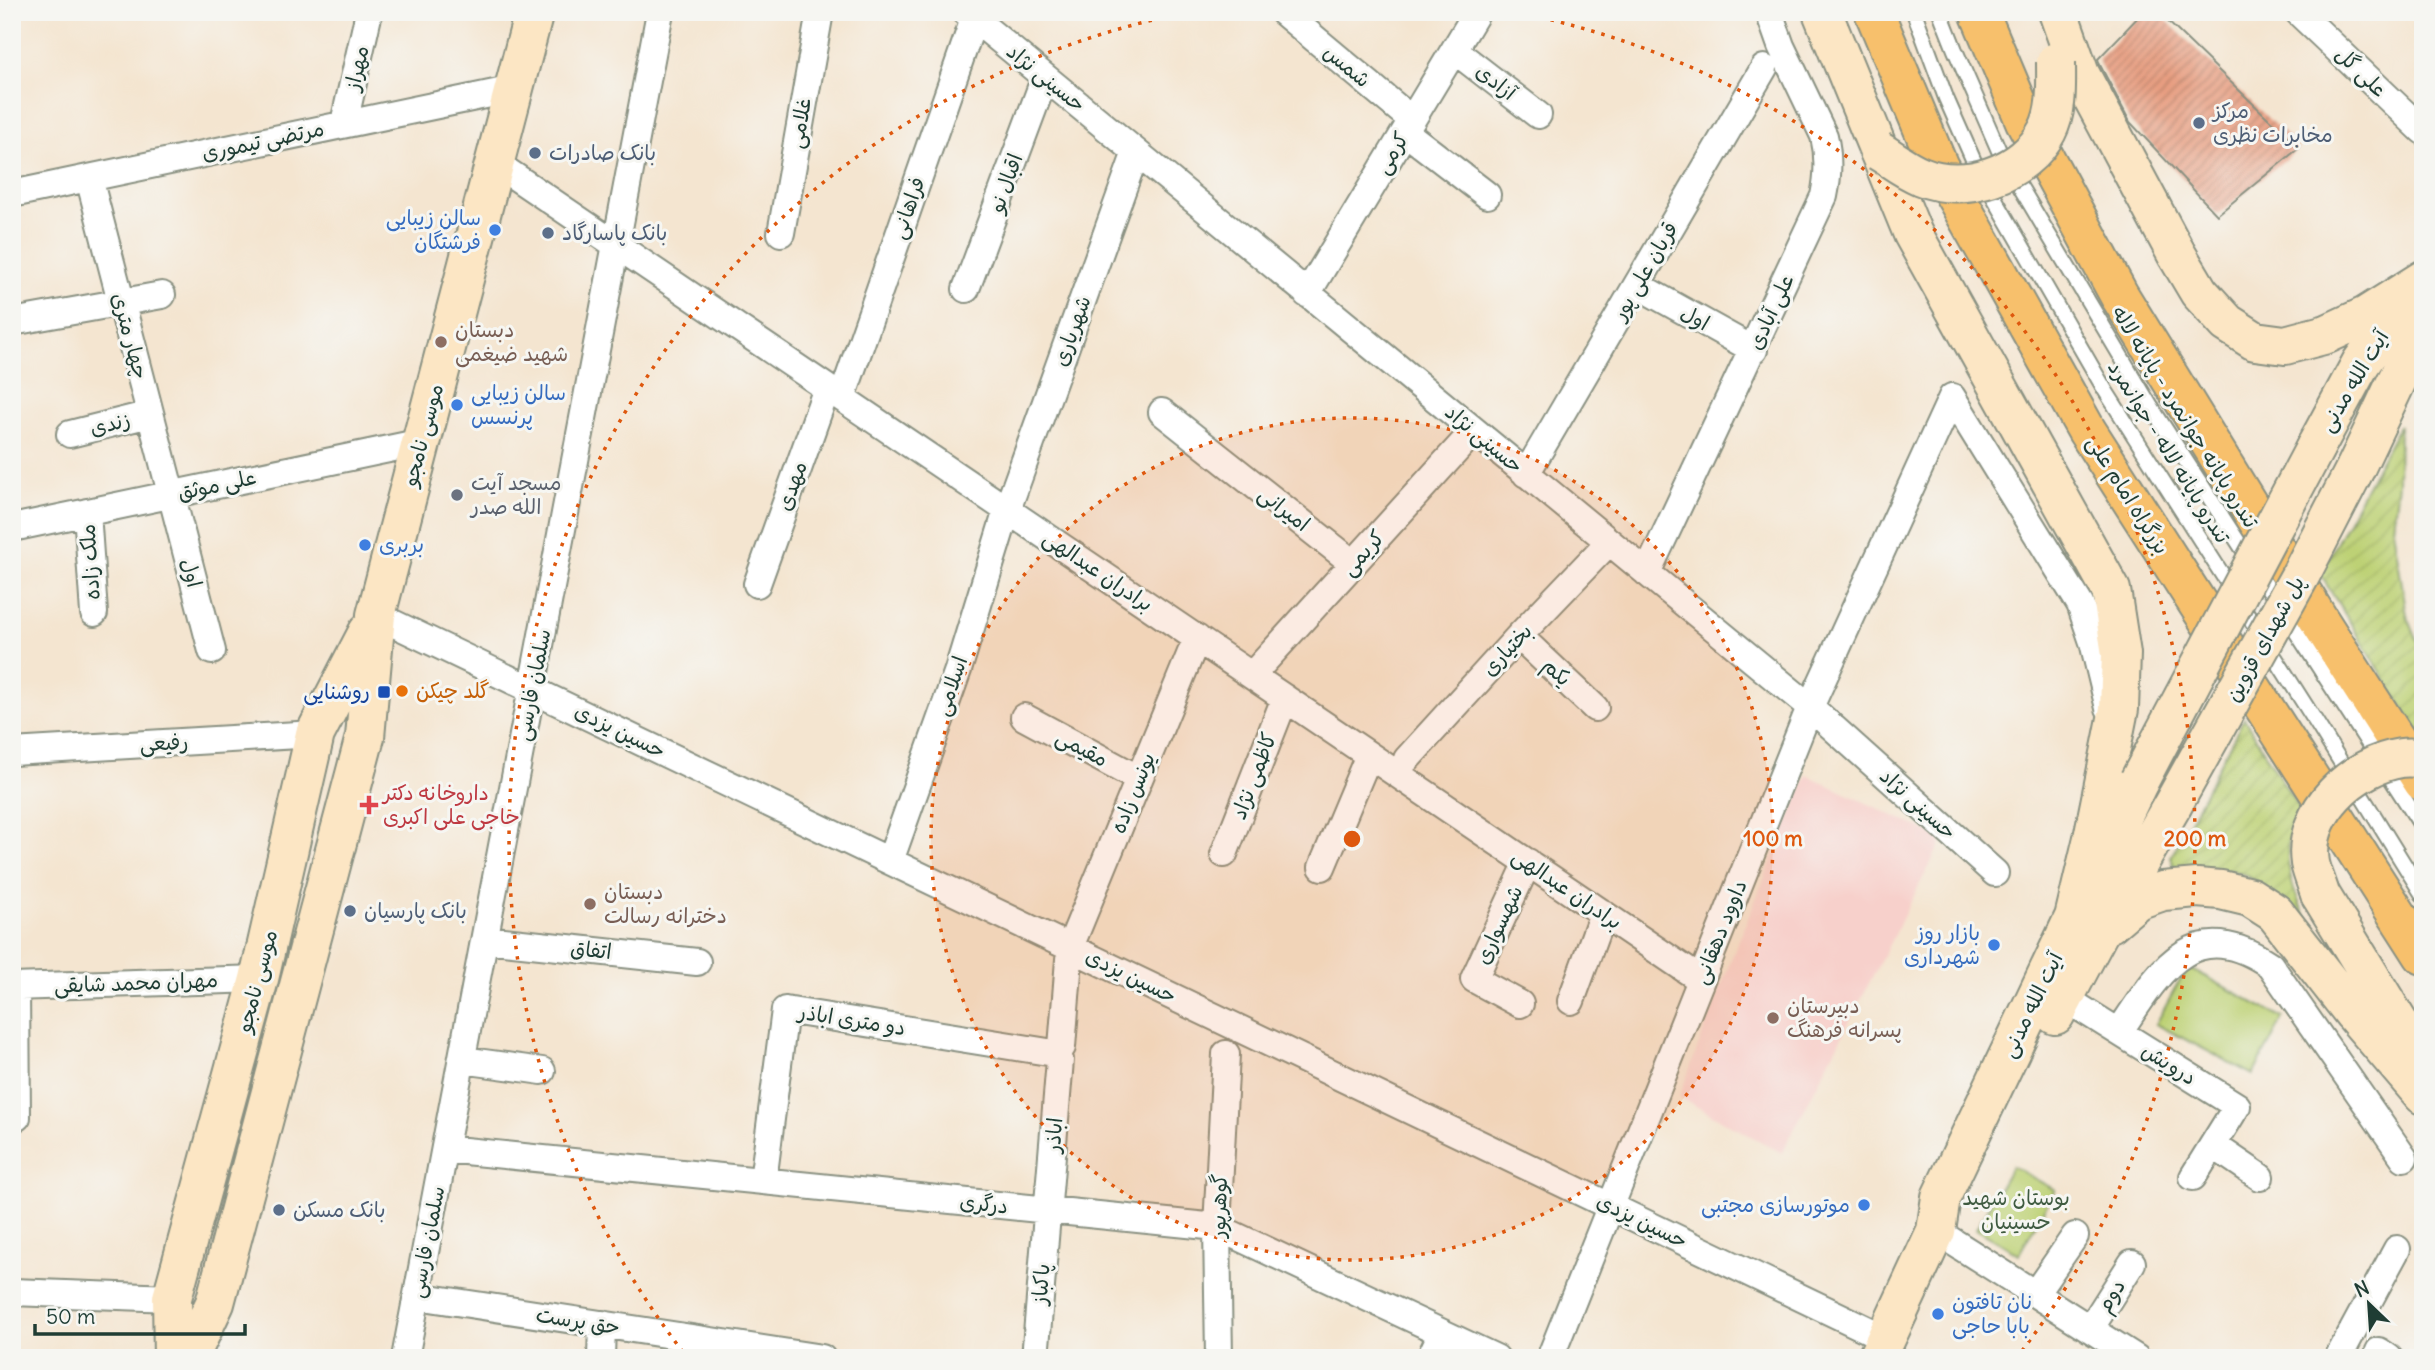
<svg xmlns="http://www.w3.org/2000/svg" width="2435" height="1370" font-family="Delius,'Playpen Sans Arabic',sans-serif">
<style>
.built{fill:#f7d0cb}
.green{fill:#bdd174;stroke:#6e8754;stroke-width:2}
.garden{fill:url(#garden-furrows);stroke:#6e8754;stroke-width:2}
.building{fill:url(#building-hatch)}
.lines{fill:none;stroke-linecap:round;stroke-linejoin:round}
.service-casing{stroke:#8a9182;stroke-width:18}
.minor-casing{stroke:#8a9182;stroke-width:30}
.secondary-casing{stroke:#8a9182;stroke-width:42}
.trunk-casing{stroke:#8a9182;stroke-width:42}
.service{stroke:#fff;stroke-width:14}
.minor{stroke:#fff;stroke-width:26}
.secondary{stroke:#fce6c4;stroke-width:38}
.trunk{stroke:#f7c06c;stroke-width:38}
.secondary-bridge-casing{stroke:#8a9182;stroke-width:42;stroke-linecap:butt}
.secondary-bridge{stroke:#fce6c4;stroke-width:38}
.ring{fill:none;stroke:#de580e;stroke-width:3.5;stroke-dasharray:3.5 7}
.service-dot{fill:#5c6f8a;stroke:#f6f6f2;stroke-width:2.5}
.shop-dot{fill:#3f7fe0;stroke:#f6f6f2;stroke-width:2.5}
.education-dot{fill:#8d6e63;stroke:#f6f6f2;stroke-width:2.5}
.worship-dot{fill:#6b7280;stroke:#f6f6f2;stroke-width:2.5}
.food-dot{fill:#e8710a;stroke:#f6f6f2;stroke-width:2.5}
.transit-dot{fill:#1a4fb4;stroke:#f6f6f2;stroke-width:2.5}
.health-dot{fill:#e0444e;stroke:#f6f6f2;stroke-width:2.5}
.labels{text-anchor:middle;stroke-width:6;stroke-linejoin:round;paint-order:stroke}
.street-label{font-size:21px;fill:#1f3d34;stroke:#f6f6f2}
.service-label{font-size:21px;fill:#4e5e75;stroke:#f6f6f2;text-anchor:start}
.shop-label{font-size:21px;fill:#366cbe;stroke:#f6f6f2;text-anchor:end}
.education-label{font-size:21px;fill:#785e54;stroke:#f6f6f2;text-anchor:start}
.worship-label{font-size:21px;fill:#5b616d;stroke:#f6f6f2;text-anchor:start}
.food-label{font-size:21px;fill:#c56008;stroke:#f6f6f2;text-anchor:start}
.transit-label{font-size:21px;fill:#164399;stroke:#f6f6f2;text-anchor:end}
.health-label{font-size:21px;fill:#be3a42;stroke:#f6f6f2;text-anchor:start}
.park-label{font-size:21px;fill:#3f5b41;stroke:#f6f6f2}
.centre{fill:#de580e;stroke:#f6f6f2;stroke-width:3.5}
.ring-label{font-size:21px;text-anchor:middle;font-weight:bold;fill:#de580e;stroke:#f6f6f2;stroke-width:6;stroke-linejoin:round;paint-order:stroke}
</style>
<defs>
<pattern id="garden-furrows" width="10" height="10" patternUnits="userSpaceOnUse" patternTransform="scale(1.75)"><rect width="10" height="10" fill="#bdd174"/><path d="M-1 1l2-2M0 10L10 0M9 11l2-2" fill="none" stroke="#a2b465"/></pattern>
<pattern id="building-hatch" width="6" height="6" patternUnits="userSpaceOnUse" patternTransform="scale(1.75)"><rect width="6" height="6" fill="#e89e81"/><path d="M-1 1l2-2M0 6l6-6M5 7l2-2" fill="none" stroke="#bb826a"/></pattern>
</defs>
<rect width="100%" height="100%" fill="#f6f6f2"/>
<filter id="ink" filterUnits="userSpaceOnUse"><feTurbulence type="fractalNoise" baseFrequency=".0143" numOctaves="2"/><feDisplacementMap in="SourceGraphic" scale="14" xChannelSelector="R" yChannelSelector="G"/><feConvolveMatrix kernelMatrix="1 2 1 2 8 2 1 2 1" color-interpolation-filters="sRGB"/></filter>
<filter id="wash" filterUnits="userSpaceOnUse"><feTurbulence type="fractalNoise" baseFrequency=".00686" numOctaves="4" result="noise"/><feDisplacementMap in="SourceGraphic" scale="28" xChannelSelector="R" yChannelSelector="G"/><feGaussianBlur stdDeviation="1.57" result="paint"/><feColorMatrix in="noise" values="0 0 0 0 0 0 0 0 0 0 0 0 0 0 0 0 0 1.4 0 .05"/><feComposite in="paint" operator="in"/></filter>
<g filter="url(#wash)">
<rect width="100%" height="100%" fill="#f4e5d0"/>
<path class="built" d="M1807,775L1943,839L1782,1153L1679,1097L1736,947Z"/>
<path class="green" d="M2187,967L2283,1018L2253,1075L2156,1024Z
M2012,1166L2055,1190L2019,1254L1976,1229Z"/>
<path class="garden" d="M2399,426L2398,483L2393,529L2407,615L2423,654V740L2320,574Z
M2244,718L2299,809C2295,821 2289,834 2288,847C2285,884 2307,921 2325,951C2307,932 2269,887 2247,876C2240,873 2228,869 2221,870C2201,870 2177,884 2171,857Z"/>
<g id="blocks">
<path class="building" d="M2143,12H2158L2299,148L2217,215L2130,122L2100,65L2098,59Z"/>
</g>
</g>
<g filter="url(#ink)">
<use href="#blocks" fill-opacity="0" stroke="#8a9182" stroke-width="2"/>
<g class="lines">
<g class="service-casing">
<path id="service" d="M1914,12L1946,98L1976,166L2105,390L2316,722L2423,895
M1940,12L1955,50L2000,153L2151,407L2423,828"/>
</g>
<g class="minor-casing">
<path id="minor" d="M966,12L1810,707L1995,873
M1283,12L1412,120
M2298,12L2423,131
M1454,50L1538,115
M344,123L369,12
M1405,132L1487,195
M495,163L1701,980
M89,178L212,651
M12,194L514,89
M781,233L820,12
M1637,285L1754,350
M966,289L1045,77
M1307,294L1477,12
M12,322L162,295
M1952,397L2080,604L2093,642L2109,708
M842,398L974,19
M1162,412L1353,563
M70,434L150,414
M1526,474L1764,68
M87,512L94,613
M12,528L422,442
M1647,573L1824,196C1828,177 1829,156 1824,136L1781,46L1769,12
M757,584L827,388
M376,615L1885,1338
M1519,636L1595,708
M1252,675L1474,431
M1024,717L1139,779
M12,752L315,734
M1407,759L1519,636L1609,542
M1224,854L1285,698
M890,861L958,670L1007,510L1136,152
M1322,867L1369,755
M485,939L697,962
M12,987L259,979
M16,987L17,1117
M2050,989L2237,1106L2193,1177
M1571,1001L1603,913
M1520,1004L1474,979L1528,862
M2119,1032C2159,972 2192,912 2270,965L2404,1158
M1062,1047L1070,947L1197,638
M462,1060L542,1071
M2213,1145L2260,1177
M445,1149L1217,1227L1496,1358
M763,1181L785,1010L1048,1052
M1936,1231L2136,1358
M12,1292L172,1298
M2035,1294L2075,1236
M417,1296L822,1358
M2090,1329L2132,1263
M2379,1351L2389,1358
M405,1358L660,12
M601,1358L602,1324
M1035,1358L1060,1060
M1219,1358L1217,1227L1226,1054
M1430,1358L1442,1333
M1550,1358L1810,707L1952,397
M2338,1358L2397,1249"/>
</g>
<g class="secondary-casing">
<path id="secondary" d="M1822,12L1913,234L2111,590L2121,654L2119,709L2093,838L2073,922
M2058,12L2080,74L2177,255L2199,292L2227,323L2255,341L2285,345L2327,334L2366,316L2423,280
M2315,448L2361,363L2406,300
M2355,469L2418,336L2423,318
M2320,894L2423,1063
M2110,923L2137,900L2163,891L2197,888L2221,890L2250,897L2275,913L2354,1014L2423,1095
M2055,1015L2098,934L2172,806
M173,1358L172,1298L259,979L315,734L368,632
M189,1358L215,1303L365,737L376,615L534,12
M1877,1358L1936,1231L1941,1197C2006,1058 2074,920 2139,781"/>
</g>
<g class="trunk-casing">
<path id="trunk" d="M1874,12L1939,167L2087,431L2423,955
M1979,12L2025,121L2119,295L2319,620L2423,782"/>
</g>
<use href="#service" class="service"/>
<use href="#minor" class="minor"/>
<use href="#secondary" class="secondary"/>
<use href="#trunk" class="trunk"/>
<g class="secondary-bridge-casing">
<path id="secondary-bridge" d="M1879,151C1892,159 1906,170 1921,176C1964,194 2025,174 2047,131C2058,110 2056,84 2056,62
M2139,781L2315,448
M2172,806L2301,574L2355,469
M2320,894C2317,884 2312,873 2310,863C2302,812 2354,765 2401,758C2408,757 2416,758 2423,758"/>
</g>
<use href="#secondary-bridge" class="secondary-bridge"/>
</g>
</g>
<circle cx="1352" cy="839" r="421" fill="#de580e" fill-opacity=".12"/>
<g class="ring">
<circle cx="1352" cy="839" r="421"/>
<path d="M683 1352A843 843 0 0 1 1184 13M1520 13A843 843 0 0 1 2021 1352"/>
</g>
<g class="service-dot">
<circle cx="2199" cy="123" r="7"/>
<circle cx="535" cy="153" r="7"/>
<circle cx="548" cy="233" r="7"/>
<circle cx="350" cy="911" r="7"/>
<circle cx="279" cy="1210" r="7"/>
</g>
<g class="shop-dot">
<circle cx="495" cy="230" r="7"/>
<circle cx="457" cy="405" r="7"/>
<circle cx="365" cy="545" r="7"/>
<circle cx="1994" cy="945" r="7"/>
<circle cx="1864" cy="1205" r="7"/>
<circle cx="1938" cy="1314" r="7"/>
</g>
<g class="education-dot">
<circle cx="441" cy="342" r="7"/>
<circle cx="590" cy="904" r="7"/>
<circle cx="1773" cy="1018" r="7"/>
</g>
<circle class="worship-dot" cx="457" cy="495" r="7"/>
<circle class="food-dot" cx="402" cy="691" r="7"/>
<rect class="transit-dot" x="377" y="685" width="14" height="14" rx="3.5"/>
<path class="health-dot" d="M365.5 794.5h7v7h7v7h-7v7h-7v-7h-7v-7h7z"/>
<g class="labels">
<g class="street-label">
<text transform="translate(1347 66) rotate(40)" y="7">شمس</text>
<text transform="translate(357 68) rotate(-77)" y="7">مهراز</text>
<text transform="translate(2361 72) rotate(44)" y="7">علی گل</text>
<text transform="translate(1046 78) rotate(39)" y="7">حسینی نژاد</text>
<text transform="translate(1496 82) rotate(38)" y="7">آزادی</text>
<text transform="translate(800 123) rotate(-80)" y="7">غلامی</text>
<text transform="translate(263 141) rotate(-12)" y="7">مرتضی تیموری</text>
<text transform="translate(1392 153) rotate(-59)" y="7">کرمی</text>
<text transform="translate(1006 183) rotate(-70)" y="7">اقبال نو</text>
<text transform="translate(908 208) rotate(-71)" y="7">فراهانی</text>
<text transform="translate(1645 271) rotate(-60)" y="7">قربان علی پور</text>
<text transform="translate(1771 312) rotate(-65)" y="7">علی آبادی</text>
<text transform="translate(1695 318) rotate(29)" y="7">اول</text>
<text transform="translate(1072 331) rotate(-70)" y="7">شهریاری</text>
<text transform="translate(130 336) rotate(75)" y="7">چهار متری</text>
<text transform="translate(2354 381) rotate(-59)" y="7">آیت‌ الله مدنی</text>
<text transform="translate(2185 417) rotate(58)" y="7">تندرو پایانه جوانمرد - پایانه لاله</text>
<text transform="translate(110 424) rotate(-14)" y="7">زندی</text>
<text transform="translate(423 435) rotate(-75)" y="7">موسی نامجو</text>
<text transform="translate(1484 439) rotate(40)" y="7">حسینی نژاد</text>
<text transform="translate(2169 452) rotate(58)" y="7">تندرو پایانه لاله - جوانمرد</text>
<text transform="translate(217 485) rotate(-12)" y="7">علی موثق</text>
<text transform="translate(792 486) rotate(-70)" y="7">مهدی</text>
<text transform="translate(2128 495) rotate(58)" y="7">بزرگراه امام علی</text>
<text transform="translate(1284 509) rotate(38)" y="7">امیرانی</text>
<text transform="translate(1363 553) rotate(-48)" y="7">کریمی</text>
<text transform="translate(90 562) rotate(-94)" y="7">ملک زاده</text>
<text transform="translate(1098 571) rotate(34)" y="7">برادران عبدالهی</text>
<text transform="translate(191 573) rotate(75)" y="7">اول</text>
<text transform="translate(2265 639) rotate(-61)" y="7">پل شهدای قزوین</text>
<text transform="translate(1507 650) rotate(-47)" y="7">بختیاری</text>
<text transform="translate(1557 672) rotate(43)" y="7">یکم</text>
<text transform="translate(533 685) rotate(-79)" y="7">سلمان فارسی</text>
<text transform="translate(951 686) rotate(-71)" y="7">اسلامی</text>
<text transform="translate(620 731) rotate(26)" y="7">حسین یزدی</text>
<text transform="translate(164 743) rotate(-3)" y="7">رفیعی</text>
<text transform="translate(1082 748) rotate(28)" y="7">مقیمی</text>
<text transform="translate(1254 776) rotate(-69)" y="7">کاظمی نژاد</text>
<text transform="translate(1133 793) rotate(-68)" y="7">یونس زاده</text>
<text transform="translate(1918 804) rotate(42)" y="7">حسینی نژاد</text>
<text transform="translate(1567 889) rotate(34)" y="7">برادران عبدالهی</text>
<text transform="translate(1499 925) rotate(-65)" y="7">شهسواری</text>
<text transform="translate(1720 932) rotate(-68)" y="7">داوود دهقانی</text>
<text transform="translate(591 950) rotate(6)" y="7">اتفاق</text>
<text transform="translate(1131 976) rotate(26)" y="7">حسین یزدی</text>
<text transform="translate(257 981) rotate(-75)" y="7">موسی نامجو</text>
<text transform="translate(136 983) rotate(-2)" y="7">مهران محمد شایقی</text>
<text transform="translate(2032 1005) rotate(-64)" y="7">آیت الله مدنی</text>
<text transform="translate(852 1020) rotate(9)" y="7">دو متری اباذر</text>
<text transform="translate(2169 1064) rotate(32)" y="7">درویش</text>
<text transform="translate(1054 1135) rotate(-85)" y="7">اباذر</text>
<text transform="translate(984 1204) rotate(6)" y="7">درگری</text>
<text transform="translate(1219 1206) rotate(-88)" y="7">گوهرپور</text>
<text transform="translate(1642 1221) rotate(26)" y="7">حسین یزدی</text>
<text transform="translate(427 1242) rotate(-79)" y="7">سلمان فارسی</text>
<text transform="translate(1041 1284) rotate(-85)" y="7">پاکباز</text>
<text transform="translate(2111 1296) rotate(-58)" y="7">دوم</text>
<text transform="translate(578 1321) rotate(9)" y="7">حق پرست</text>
</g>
<g class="service-label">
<text x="2213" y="118">مرکز<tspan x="2213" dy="24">مخابرات نظری</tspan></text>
<text x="549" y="160">بانک صادرات</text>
<text x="562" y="240">بانک پاسارگاد</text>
<text x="364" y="918">بانک پارسیان</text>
<text x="293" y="1217">بانک مسکن</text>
</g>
<g class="shop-label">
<text x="481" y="225">سالن زیبایی<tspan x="481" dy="24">فرشتگان</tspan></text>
<text x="471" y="400" text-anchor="start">سالن زيبايى<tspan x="471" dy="24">پرنسس</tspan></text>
<text x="379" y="552" text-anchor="start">بربری</text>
<text x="1980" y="940">بازار روز<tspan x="1980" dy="24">شهرداری</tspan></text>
<text x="1850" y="1212">موتورسازی مجتبی</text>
<text x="1952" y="1309" text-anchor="start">نان تافتون<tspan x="1952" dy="24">بابا حاجی</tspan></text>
</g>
<g class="education-label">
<text x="455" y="337">دبستان<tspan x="455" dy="24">شهید ضیغمی</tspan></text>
<text x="604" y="899">دبستان<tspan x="604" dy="24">دخترانه رسالت</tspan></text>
<text x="1787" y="1013">دبیرستان<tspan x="1787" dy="24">پسرانه فرهنگ</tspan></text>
</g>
<g class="worship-label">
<text x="471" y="490">مسجد آیت<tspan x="471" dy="24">الله صدر</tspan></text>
</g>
<g class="food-label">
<text x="416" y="698">گلد چیکن</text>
</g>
<g class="transit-label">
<text x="370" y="699">روشنایی</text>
</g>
<g class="health-label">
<text x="383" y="800">داروخانه دکتر<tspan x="383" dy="24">حاجی علی اکبری</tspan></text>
</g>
<g class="park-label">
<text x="2016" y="1205">بوستان شهید<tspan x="2016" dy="24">حسینیان</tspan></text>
</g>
</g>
<circle cx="1352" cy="839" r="10" class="centre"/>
<g class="ring-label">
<text x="1773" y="846">100 m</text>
<text x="2195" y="846">200 m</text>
</g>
<rect width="2435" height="1370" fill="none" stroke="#f6f6f2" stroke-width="42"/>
<g transform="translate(2369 1304) rotate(335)" stroke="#f6f6f2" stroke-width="5" paint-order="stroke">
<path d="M0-5L12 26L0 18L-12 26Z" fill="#1f3d34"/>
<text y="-10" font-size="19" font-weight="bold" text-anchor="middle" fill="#1f3d34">N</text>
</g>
<path d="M35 1324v10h210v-10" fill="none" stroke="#1f3d34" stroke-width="3.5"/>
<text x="46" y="1324" font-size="21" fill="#1f3d34" stroke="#f6f6f2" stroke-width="5" paint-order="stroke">50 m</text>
</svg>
